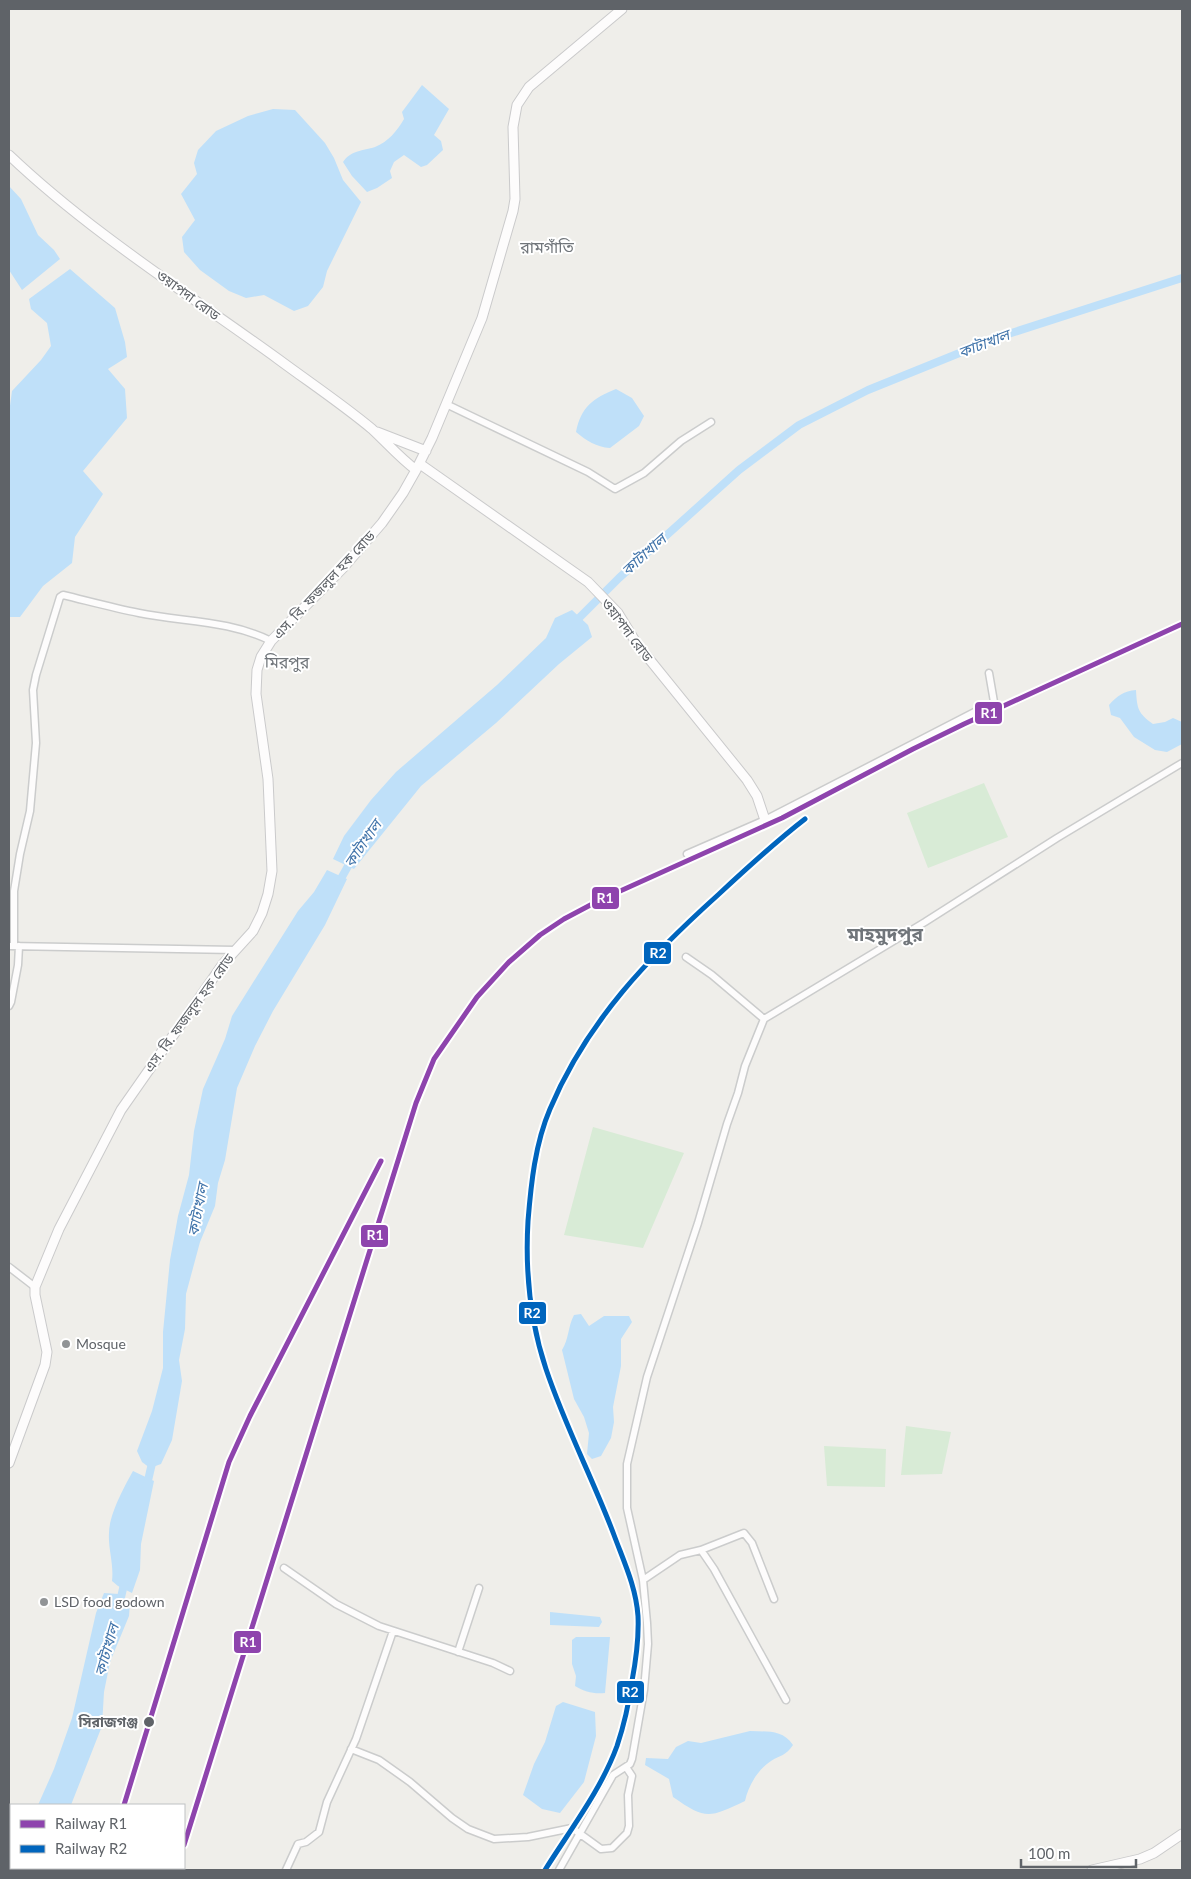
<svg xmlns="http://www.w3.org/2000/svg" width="1191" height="1879" font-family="Lato,'Noto Sans Bengali',sans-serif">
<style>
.green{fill:#d8ebd6}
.water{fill:#bfe0f9}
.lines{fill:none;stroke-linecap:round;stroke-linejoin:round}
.canal{stroke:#bfe0f9;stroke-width:8}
.street-casing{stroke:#cbcccc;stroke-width:9}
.secondary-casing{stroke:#cacacb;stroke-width:11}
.street{stroke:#fdfcfc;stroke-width:6}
.secondary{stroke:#fdfcfc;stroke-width:9}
.rail-1-casing{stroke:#fff;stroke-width:9}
.rail-2-casing{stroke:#fff;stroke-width:9}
.rail-1{stroke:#8e44ad;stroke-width:5}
.rail-2{stroke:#0065bd;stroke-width:5}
.poi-dot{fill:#919496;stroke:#fff;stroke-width:2}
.stop-dot{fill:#5f6368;stroke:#fff;stroke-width:2}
.labels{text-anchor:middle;stroke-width:4;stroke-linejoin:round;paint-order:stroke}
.street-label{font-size:14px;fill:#5f6368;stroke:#fff}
.poi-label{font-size:14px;fill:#5f6368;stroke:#fff;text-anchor:start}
.stop-label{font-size:14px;font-weight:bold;fill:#5f6368;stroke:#fff;text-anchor:end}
.water-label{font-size:15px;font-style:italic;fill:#4174aa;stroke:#fff}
.quarter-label{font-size:16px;fill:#70757a;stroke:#fff}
.district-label{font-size:19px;font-weight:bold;fill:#70757a;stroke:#fff}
.line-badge{stroke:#fff;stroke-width:2}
.badge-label{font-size:14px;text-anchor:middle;font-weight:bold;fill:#fff}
</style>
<rect width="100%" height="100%" fill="#efeeea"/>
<path class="green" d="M984,783L1008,837L928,868L907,813Z
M593,1127L684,1153L643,1248L564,1235Z
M906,1426L951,1432L942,1474L901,1475Z
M824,1446L886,1449L885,1487L827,1486Z"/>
<path class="water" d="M422,85L449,109L434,135L441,141L443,150L427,165L421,167L404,155L394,162L390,171L392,178L377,188L367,192L352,176L343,162C351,150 363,151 375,147C388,142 397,131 404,119L402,112Z
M273,109L295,110L325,143L334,158L343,180L361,202L327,271L323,287L308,306L294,311L264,295L246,298L229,291L200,270L184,252L182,237L195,220L181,194L197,174L194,163L198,150L216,131L248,116Z
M9,186L21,199L38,235L54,250L60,259L22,290L9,270Z
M70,269L115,308L125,342L127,357L108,369L125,389L127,418L83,471L103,494L75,537L72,563L43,586L20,617H9V413L12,391L41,360L51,346L47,323L31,309L29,299Z
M616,389L632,398L644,416L639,426L610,448C596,447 587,441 576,432C581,407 593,398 616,389Z
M572,610L588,625L592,637L559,664L496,723L421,786L354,869L333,859L344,836L371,800L396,772L497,685L546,638L555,618Z
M1136,690C1137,709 1138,713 1153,724L1165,722L1173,718L1182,722V744L1167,752L1155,750L1134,737L1120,718L1111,715L1109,705C1117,696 1124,691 1136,690Z
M327,870L347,879L325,925L273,1011L255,1046L237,1088L225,1160L218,1183L215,1206L200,1242L186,1294L185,1329L179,1360L182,1381L172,1440L161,1464L150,1468L142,1462L137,1451L152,1411L163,1368V1332L170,1260L178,1216L189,1175L194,1131L203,1089L225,1039L232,1016L298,911L314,892Z
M581,1314L589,1326L604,1316H629L632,1322L621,1339V1366L613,1407L614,1422L611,1438L601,1456L592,1459L587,1454L589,1433L584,1417L574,1399L562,1350C569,1339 568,1326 574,1315Z
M133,1471L154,1481L141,1544L140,1570L132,1593L118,1586L112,1581C114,1564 108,1549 109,1533C109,1515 124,1487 133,1471Z
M104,1593L119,1594L130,1602L129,1616L110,1662L104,1692L102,1726L71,1805H38L54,1769L72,1718L96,1613Z
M550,1612L600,1617L602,1622L599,1627L550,1625Z
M576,1637H610L605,1693C593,1694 585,1692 575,1686L576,1676L572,1664V1640Z
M563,1702L595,1712L596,1736L584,1782L560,1813L542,1809L523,1795L534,1764L545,1742L556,1706Z
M750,1731C767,1732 782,1729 793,1745C786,1756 780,1755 771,1761C757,1770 748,1787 745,1801C709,1818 706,1820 673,1797L669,1779L645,1765L646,1758L668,1759L676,1747L688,1741L701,1743Z
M11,1851V1868H41L40,1870H9V1858Z"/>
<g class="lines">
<path class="canal" d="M573,624L619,578L739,470L799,425L868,390L999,337L1182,278
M338,884L352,859
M146,1489L153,1459
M119,1606L125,1580"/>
<g class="street-casing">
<path id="street" d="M446,404L588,472L615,489L644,473L681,441L711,422
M687,854L765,820L994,702L989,673
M9,946L235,950
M14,946V891L20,854L30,811L36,743L33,690L36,675L60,597L63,595C88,601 113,608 139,613C183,622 229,620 271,641
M686,957L712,975L764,1019L925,922L1057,838L1182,763
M9,1006L11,1002L18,965L19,946
M9,1267L35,1287
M701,1550L744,1533L752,1543L774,1599
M284,1568L336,1604L379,1626L493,1663L510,1671
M643,1580L680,1555L701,1550L714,1569L786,1700
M458,1652L479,1588
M351,1749L379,1760L410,1782L452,1818L468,1829L494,1839L528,1837L572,1828L601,1849L612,1848L627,1833L629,1826L628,1795L632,1776L626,1767
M286,1870L298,1844L306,1842L319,1832L327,1802L356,1739L393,1631
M559,1870L613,1775L630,1764L632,1759L644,1690L648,1644L647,1623L643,1580L627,1508V1464L647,1377L698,1223L727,1124L738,1093L745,1066L764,1019"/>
</g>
<g class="secondary-casing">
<path id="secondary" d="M9,155C90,232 187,293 278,359C309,382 342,404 372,429C387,443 400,458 416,470
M377,432L426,451
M420,464L588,582L618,613L637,644L747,780L757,796L765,820
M9,1463L45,1365L47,1352L35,1295V1287L59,1229L121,1110L223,964L253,931L262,913L268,894L272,871L268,779L256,694L257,670L261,657L271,641L343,568L382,523L403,493L416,470L432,438L482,318L513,211L515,199L513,127L517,105L529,87L622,9
M1092,1870L1140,1859L1154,1853L1182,1834"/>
</g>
<use href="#street" class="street"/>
<use href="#secondary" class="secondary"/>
<g class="rail-1-casing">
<path id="rail-1" d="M124,1805L229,1462L250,1416L381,1161
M184,1845L416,1103L434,1059L477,997L509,962L540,935L564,919L598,901L782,818L913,749L964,724L1182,624"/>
</g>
<g class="rail-2-casing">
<path id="rail-2" d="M545,1870C570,1830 601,1790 617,1746C624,1725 629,1703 632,1681C636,1660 639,1638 638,1616C636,1587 624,1562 614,1535C593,1479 565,1426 546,1369C530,1321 525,1272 528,1221C531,1184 535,1144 550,1109C587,1021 649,957 719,894C747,868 775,842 805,819"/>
</g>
<use href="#rail-1" class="rail-1"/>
<use href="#rail-2" class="rail-2"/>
</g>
<g class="poi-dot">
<circle cx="66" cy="1344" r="5"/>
<circle cx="44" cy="1602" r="5"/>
</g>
<circle class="stop-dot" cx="149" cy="1722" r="6"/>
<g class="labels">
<g class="street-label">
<text transform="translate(188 295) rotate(36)" y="5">ওয়াপদা রোড</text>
<text transform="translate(324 585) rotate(-47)" y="5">এস. বি. ফজলুল হক রোড</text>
<text transform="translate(627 630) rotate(53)" y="5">ওয়াপদা রোড</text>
<text transform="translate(189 1013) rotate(-54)" y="5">এস. বি. ফজলুল হক রোড</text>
</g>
<g class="poi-label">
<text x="76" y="1349">Mosque</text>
<text x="54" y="1607">LSD food godown</text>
</g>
<g class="stop-label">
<text x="138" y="1727">সিরাজগঞ্জ</text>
</g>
<g class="water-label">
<text transform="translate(984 344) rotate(-21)" y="5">কাটাখাল</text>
<text transform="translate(644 555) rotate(-42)" y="5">কাটাখাল</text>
<text transform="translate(363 844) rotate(-56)" y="5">কাটাখাল</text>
<text transform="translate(198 1210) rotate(-79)" y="5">কাটাখাল</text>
<text transform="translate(107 1650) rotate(-74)" y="5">কাটাখাল</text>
</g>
<g class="quarter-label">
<text x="547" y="253">রামগাঁতি</text>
<text x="287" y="668">মিরপুর</text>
</g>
<g class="district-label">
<text x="885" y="941">মাহমুদপুর</text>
</g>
</g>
<g class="line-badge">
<rect x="974" y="701" width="29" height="24" rx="5" fill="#8e44ad"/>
<rect x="591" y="886" width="29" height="24" rx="5" fill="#8e44ad"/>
<rect x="643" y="941" width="29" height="24" rx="5" fill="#0065bd"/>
<rect x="360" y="1224" width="29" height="24" rx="5" fill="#8e44ad"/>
<rect x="518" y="1301" width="29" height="24" rx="5" fill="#0065bd"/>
<rect x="233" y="1630" width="29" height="24" rx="5" fill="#8e44ad"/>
<rect x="616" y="1680" width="29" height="24" rx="5" fill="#0065bd"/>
</g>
<g class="badge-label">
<text x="989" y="718">R1</text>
<text x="605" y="903">R1</text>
<text x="658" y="958">R2</text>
<text x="375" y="1240">R1</text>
<text x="532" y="1318">R2</text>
<text x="248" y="1647">R1</text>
<text x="630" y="1697">R2</text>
</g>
<rect width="1191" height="1879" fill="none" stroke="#5f6368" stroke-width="20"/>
<rect x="10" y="1804" width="175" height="65" fill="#ffffff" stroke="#bfc1c3"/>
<rect x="20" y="1820" width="25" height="8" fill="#8e44ad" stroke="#bfc1c3"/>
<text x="55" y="1829" font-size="15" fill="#5f6368">Railway R1</text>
<rect x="20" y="1845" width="25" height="8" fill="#0065bd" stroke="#bfc1c3"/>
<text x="55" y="1854" font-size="15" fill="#5f6368">Railway R2</text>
<path d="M1021 1859v8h115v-8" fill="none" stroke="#5f6368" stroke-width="2.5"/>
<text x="1028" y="1859" font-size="15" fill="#5f6368" stroke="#ffffff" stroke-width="4" paint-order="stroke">100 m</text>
</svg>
